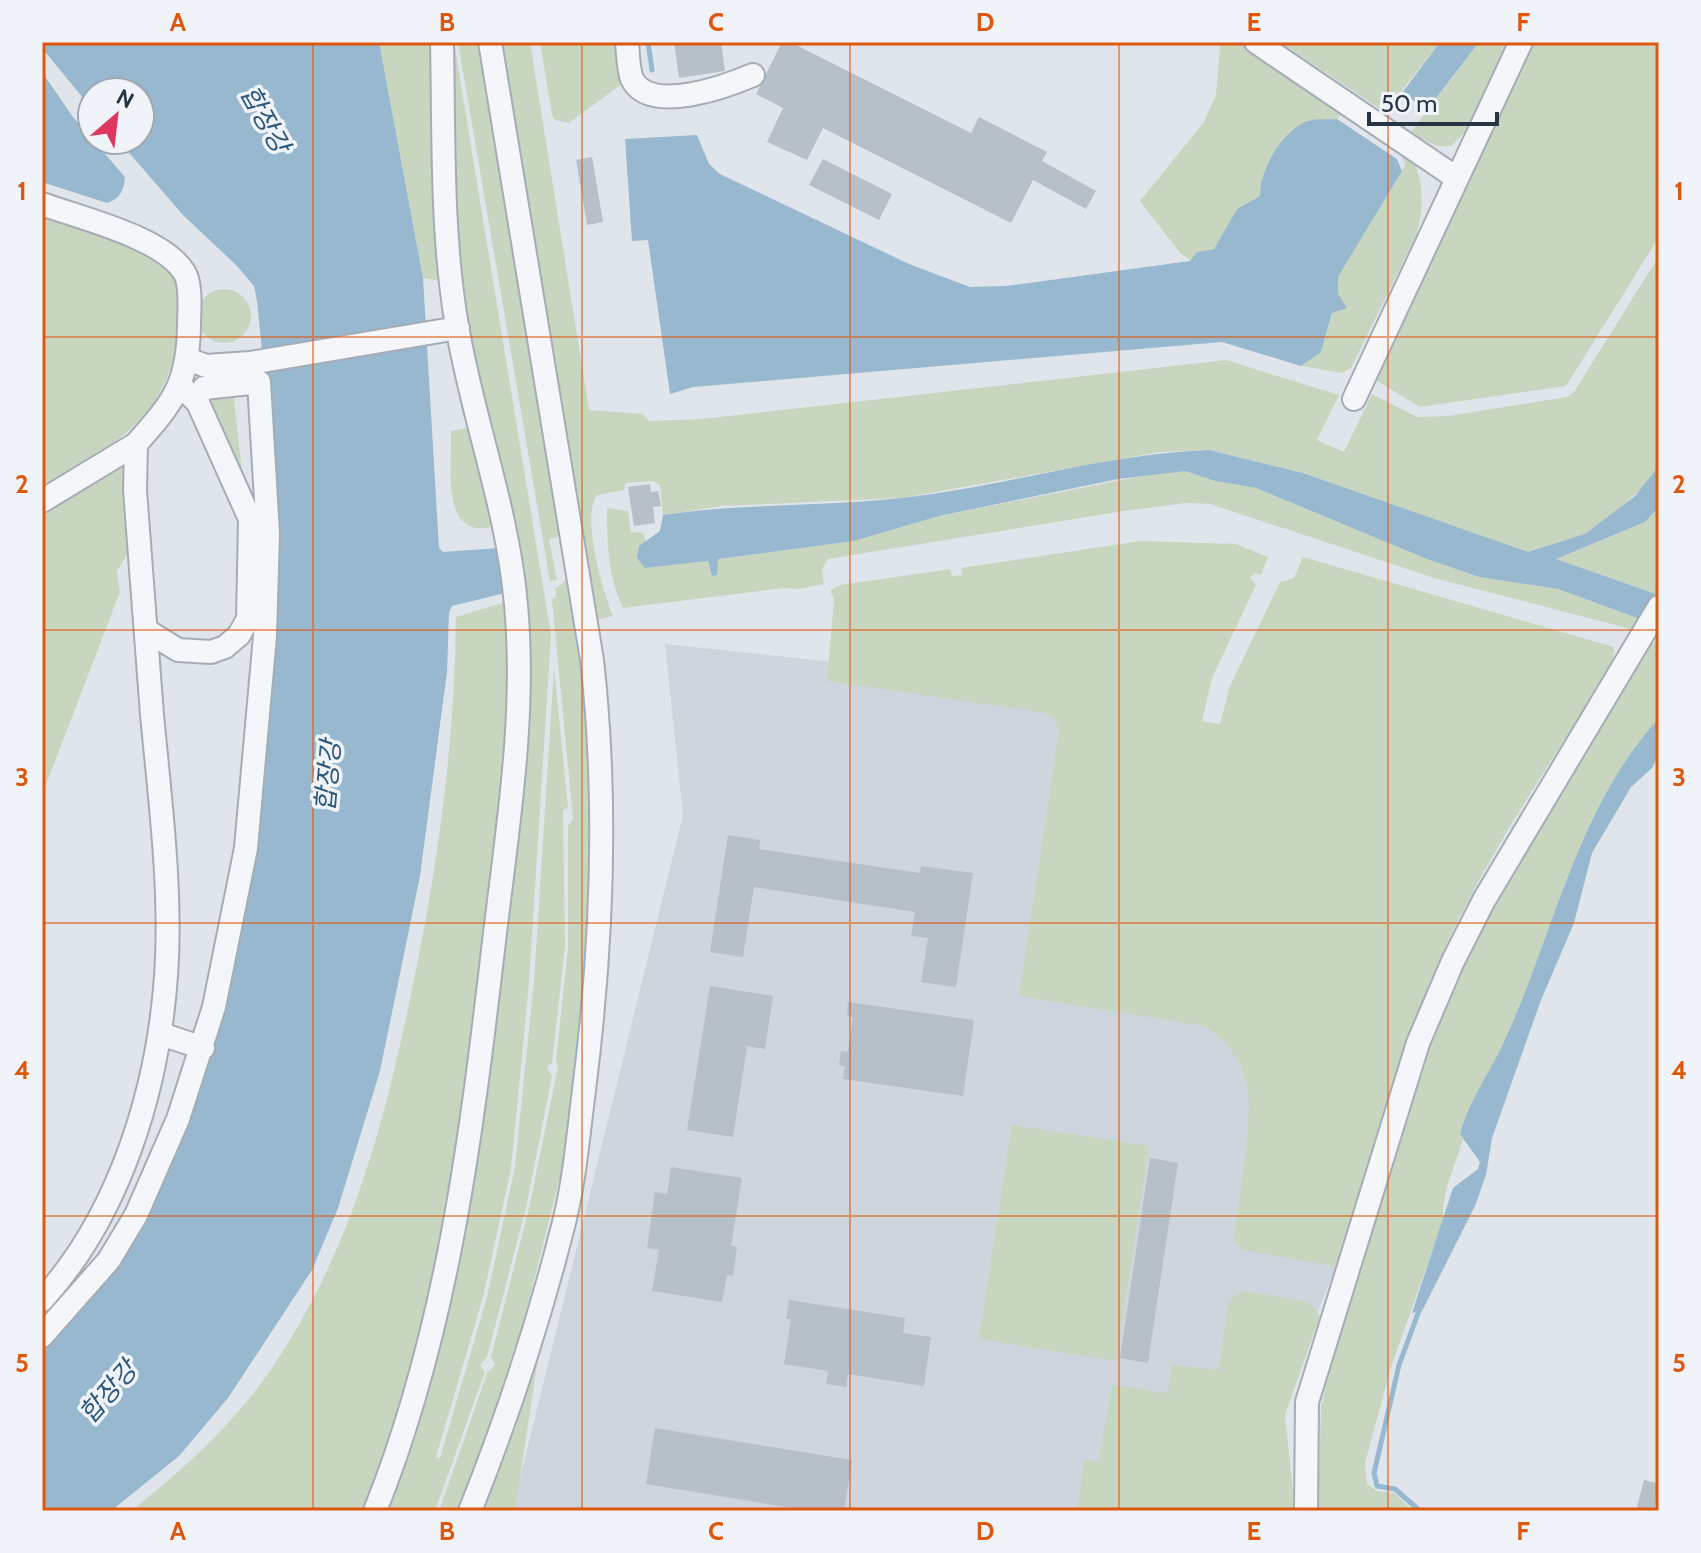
<svg xmlns="http://www.w3.org/2000/svg" width="1701" height="1553" font-family="Cabin,'Noto Sans KR',sans-serif">
<style>
.built{fill:#ced5dd}
.green{fill:#c8d6c0}
.water{fill:#97b8cf}
.lines{fill:none;stroke-linecap:round;stroke-linejoin:round}
.stream{stroke:#97b8cf;stroke-width:5}
.building{fill:#b7bfc9}
.minor-casing{stroke:#a5acb6;stroke-width:26}
.minor{stroke:#f4f6f9;stroke-width:22}
.grid{fill:none;stroke:#de570f;stroke-width:2;stroke-opacity:0.55}
.labels{text-anchor:middle;stroke-width:7;stroke-linejoin:round;paint-order:stroke}
.water-label{font-size:26px;font-style:italic;fill:#2c587d;stroke:#f0f4f8}
.neatline{fill:none;stroke:#de570f;stroke-width:3}
.grid-label{font-size:26px;text-anchor:middle;font-weight:bold;fill:#de570f}
</style>
<rect width="100%" height="100%" fill="#e0e5eb"/>
<path class="built" d="M665,644L958,675L1092,705L1229,1024L1341,1256L1277,1409L1275,1511H512L683,815Z"/>
<path class="green" d="M379,42H437L447,282L423,278Z
M446,42H454L551,635L529,983L511,1169L483,1297L436,1457L440,1458L487,1297L515,1167L534,981L554,668L568,808L563,810L565,947L552,1063L547,1067L552,1076L526,1208L487,1357L480,1365L485,1372L435,1511H379L434,1349L523,652L454,275Z
M458,42H484L563,535L549,539L557,580L550,581Z
M496,42H530L589,410L643,414L649,421L702,419L1226,360L1339,395L1317,440L1344,452L1372,394L1417,417L1448,416L1567,397L1574,392L1659,256V466L1648,482L1615,513L1585,534L1559,544L1527,552L1303,473L1209,450L1160,452L902,498L722,506L663,515L660,485L653,481L626,483L624,490L597,495C581,517 603,592 613,616L589,622Z
M540,42H621L627,80L569,123L555,120L552,115Z
M1214,42H1247L1414,161C1424,186 1424,210 1416,236L1351,368L1342,373L1301,366L1321,352L1338,294V277L1402,171L1405,165L1402,156L1340,115L1337,119L1306,121L1260,196L1237,209L1214,249L1197,252L1191,261L1180,253L1140,201L1204,122L1216,95L1220,46Z
M1279,42H1440L1385,112Z
M1479,42H1509L1465,132L1451,146H1437L1410,133Z
M1533,42H1659V237L1566,386L1420,407L1374,379L1498,108Z
M42,210C84,226 144,238 174,274C185,289 181,311 179,328C169,418 114,446 42,487Z
M197 316a27 27 0 1 1 54 0a27 27 0 1 1-54 0Z
M233,389L243,482L201,397Z
M468,428L491,509L490,527C440,539 452,463 451,431Z
M125,461L133,545L117,571L120,592L42,795V508Z
M1167,471H1185L1215,481L1256,488L1427,559L1479,577L1558,589L1659,626V640L1627,628L1434,578L1210,504L1186,503L1124,511L828,559L822,569L824,584L798,589L784,588L623,608C608,576 607,544 607,508L628,511L631,532L643,533L646,541L639,546L645,568L708,561L712,576L718,559L854,541L939,516Z
M1659,507V595L1556,559L1645,522Z
M1141,541L1236,544L1268,557L1261,575L1255,573L1250,578L1256,585L1212,678L1202,721L1220,724L1230,686L1280,582L1294,578L1303,557L1614,647L1613,663C1554,759 1486,854 1441,957C1399,1052 1373,1156 1341,1256L1332,1266L1241,1250L1234,1241C1238,1204 1254,1117 1247,1085C1242,1060 1225,1039 1204,1026L1019,996L1059,731L1055,719L1046,713L827,681L834,600L830,590L840,585L950,569L952,576L962,575L961,568Z
M571,576L583,654L595,880L574,1121L497,1428L465,1511H439L487,1373L495,1365L491,1357L529,1208L558,1067L556,1060L568,948V826L573,819L552,599L556,597L555,589Z
M509,601V729L479,1028L434,1298L367,1511H131C184,1469 235,1423 274,1365C351,1249 383,1129 411,994C437,871 455,744 456,617Z
M1652,642L1659,644V718C1575,810 1554,936 1502,1046C1489,1076 1468,1102 1460,1133L1463,1139C1455,1167 1441,1193 1443,1221L1391,1367L1365,1463L1367,1484L1377,1491L1394,1493L1413,1511H1318L1321,1407L1348,1293L1406,1112L1443,1010L1492,904Z
M1012,1125L1149,1146L1116,1361L979,1339Z
M1245,1291L1309,1302L1320,1316L1285,1415L1295,1511H1077L1084,1460L1099,1461L1112,1385L1168,1393L1172,1365L1219,1370L1228,1305L1234,1296Z
M542,1332L515,1511H480Z"/>
<path class="water" d="M42,42H379L423,278L439,548L443,552L499,548L505,593L452,606L449,612L447,672L420,876L380,1071L338,1208L312,1270L228,1398L179,1456L111,1511H42V1341L160,1167L249,848L265,380L257,301L254,286L237,266L183,215L118,140H140V92H92V109L42,48Z
M1440,42H1479L1427,110L1402,93Z
M42,72L73,117L125,177C124,190 120,199 107,203L42,182Z
M1337,119L1397,159L1402,171L1338,277V294L1347,308L1332,313L1321,352L1301,366L1222,342L693,387L670,394L648,240L632,241L625,139L697,135L709,164L720,174L909,264L970,287L1006,286L1190,261L1197,252L1214,249L1237,209L1260,196C1260,170 1280,134 1305,122C1313,118 1328,120 1337,119Z
M1209,450L1303,473L1528,552L1585,534L1635,496L1659,466V507L1645,522L1556,559L1659,595V626L1558,589L1479,577L1427,559L1256,488L1215,481L1185,471L1118,479L939,516L854,541L718,559L717,575L712,576L708,561L645,568L637,558L639,546L660,531L663,515C742,503 821,507 901,498C1004,487 1102,454 1209,450Z
M1659,718V754L1652,768L1631,787L1592,853L1574,923L1541,1000L1492,1138L1486,1175L1475,1206L1422,1311L1412,1313L1453,1188L1478,1169L1480,1162L1460,1134C1468,1102 1488,1076 1502,1046C1554,936 1575,810 1659,718Z"/>
<g class="lines">
<path class="stream" d="M648,42L652,70
M1420,1511L1395,1489L1377,1486L1374,1473L1399,1365L1420,1308"/>
</g>
<path class="building" d="M674,42H721L725,71L679,78Z
M782,42H790L971,133L979,117L1047,152L1042,161L1096,191L1086,209L1033,180L1011,223L823,128L807,160L767,142L783,108L756,94Z
M592,157L603,222L587,225L576,160Z
M823,159L892,194L879,220L809,185Z
M650,484L651,492L658,491L661,506L653,507L655,523L634,526L628,487Z
M728,835L760,840L759,849L920,873L921,866L973,873L956,987L921,982L928,938L911,936L915,912L754,887L743,957L710,952Z
M710,986L773,996L765,1049L747,1046L733,1137L687,1130Z
M848,1002L974,1020L963,1096L843,1079L845,1066L839,1065L841,1051L848,1052L853,1017L847,1016Z
M1150,1158L1178,1163L1148,1363L1120,1358Z
M671,1167L742,1178L731,1246L737,1247L733,1276L727,1275L722,1302L652,1291L659,1250L647,1248L655,1192L667,1194Z
M789,1300L905,1318L903,1333L931,1337L924,1386L848,1374L846,1387L826,1384L828,1371L784,1364L791,1319H786Z
M655,1428L852,1460L844,1511H811L646,1484Z
M1644,1480L1659,1484L1654,1511H1636Z"/>
<g class="lines">
<g class="minor-casing">
<path id="minor" d="M627,42C628,53 628,69 632,79C650,115 727,86 753,75
M1256,42L1455,177
M42,204C80,218 162,237 184,272C192,284 189,311 189,326C188,385 173,402 136,444L135,490C141,565 146,640 152,715C160,799 172,892 166,976C158,1089 120,1215 42,1300
M188,359L206,366L250,363L458,328
M1354,399L1521,42
M42,501L136,444
M146,630L178,650L211,652L225,647L239,635L248,619L250,519L198,403L186,391
M161,1034L203,1048
M42,1336L109,1260L136,1215L178,1119L214,1007L246,848L265,636L268,533L259,382L204,388L195,400
M375,1511C449,1326 472,1130 495,933C508,825 526,714 516,605C508,510 473,420 457,326C441,233 444,136 442,42
M470,1511C506,1421 537,1328 561,1234C574,1188 578,1137 584,1090C602,948 608,802 592,660L490,42
M1306,1511L1307,1402L1418,1043L1453,961L1484,900L1659,607"/>
</g>
<use href="#minor" class="minor"/>
</g>
<path class="grid" d="M313,42V1511M582,42V1511M850,42V1511M1119,42V1511M1388,42V1511M42,337H1659M42,630H1659M42,923H1659M42,1216H1659"/>
<g class="labels">
<g class="water-label">
<text transform="translate(265 119) rotate(61)" y="9">합장강</text>
<text transform="translate(328 776) rotate(-85)" y="9">합장강</text>
<text transform="translate(108 1392) rotate(-49)" y="9">합장강</text>
</g>
</g>
<rect width="1701" height="1553" fill="none" stroke="#f0f4f8" stroke-width="88"/>
<g transform="translate(116 116) rotate(28)"><circle r="38" fill="#f0f4f8" stroke="#a0a7b0" stroke-width="2"/>
<path d="M0-6L14 30L0 20L-14 30Z" fill="#de3761"/>
<text y="-12" font-size="22" font-weight="bold" text-anchor="middle" fill="#273444">N</text>
</g>
<path d="M1369 112v12h128v-12" fill="none" stroke="#273444" stroke-width="4"/>
<text x="1381" y="112" font-size="24" fill="#273444" stroke="#f0f4f8" stroke-width="6" paint-order="stroke">50 m</text>
<rect x="44" y="44" width="1613" height="1465" class="neatline"/>
<g class="grid-label">
<text x="178" y="31">A</text>
<text x="447" y="31">B</text>
<text x="716" y="31">C</text>
<text x="985" y="31">D</text>
<text x="1254" y="31">E</text>
<text x="1523" y="31">F</text>
<text x="22" y="200">1</text>
<text x="1679" y="200">1</text>
<text x="22" y="493">2</text>
<text x="1679" y="493">2</text>
<text x="22" y="786">3</text>
<text x="1679" y="786">3</text>
<text x="22" y="1079">4</text>
<text x="1679" y="1079">4</text>
<text x="22" y="1372">5</text>
<text x="1679" y="1372">5</text>
<text x="178" y="1540">A</text>
<text x="447" y="1540">B</text>
<text x="716" y="1540">C</text>
<text x="985" y="1540">D</text>
<text x="1254" y="1540">E</text>
<text x="1523" y="1540">F</text>
</g>
</svg>
